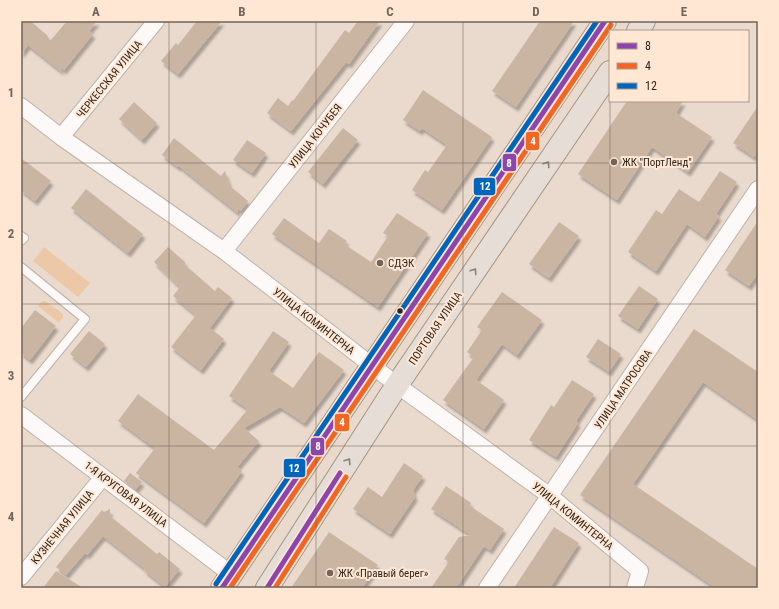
<svg xmlns="http://www.w3.org/2000/svg" width="779" height="609" font-family="'Roboto Condensed',sans-serif">
<style>
.green{fill:#ecc8a9}
.building{fill:#cab5a3;filter:url(#shadow)}
.lines{fill:none;stroke-linecap:round;stroke-linejoin:round}
.lane-casing{stroke:#bfb2a8;stroke-width:10}
.street-casing{stroke:#bfb2a8;stroke-width:18}
.primary-casing{stroke:#a59484;stroke-width:24}
.lane{stroke:#fcf9f8;stroke-width:8}
.street{stroke:#fcf9f8;stroke-width:16}
.primary{stroke:#e6ded6;stroke-width:22}
.bus-1-casing{stroke:#ffe7d4;stroke-width:8}
.bus-2-casing{stroke:#ffe7d4;stroke-width:8}
.bus-3-casing{stroke:#ffe7d4;stroke-width:8}
.bus-1{stroke:#8e44ad;stroke-width:5}
.bus-2{stroke:#f26522;stroke-width:5}
.bus-3{stroke:#0065bd;stroke-width:5}
.oneway{stroke:#8b8279}
.grid{fill:none;stroke:#71645a;stroke-width:1;stroke-opacity:0.55}
.poi-dot{fill:#71645a;stroke:#ffe7d4;stroke-width:1.5}
.bus-dot{fill:#30251c;stroke:#ffe7d4;stroke-width:1.5}
.labels{text-anchor:middle;stroke-width:4;stroke-linejoin:round;paint-order:stroke}
.street-label{font-size:11px;fill:#30251c;stroke:#ffe7d4}
.poi-label{font-size:11px;fill:#30251c;stroke:#ffe7d4;text-anchor:start}
.line-badge{stroke:#ffe7d4;stroke-width:1.5}
.badge-label{font-size:11px;text-anchor:middle;font-weight:bold;fill:#fff}
.neatline{fill:none;stroke:#71645a;stroke-width:1.5}
.grid-label{font-size:13px;text-anchor:middle;font-weight:bold;fill:#71645a}
</style>
<defs>
<filter id="shadow"><feDropShadow dx="2.5" dy="4.5" stdDeviation="1" flood-color="#0004"/></filter>
</defs>
<rect width="100%" height="100%" fill="#eadacd"/>
<path class="green" d="M44,247L90,283L78,297L33,261Z
M42,301H45L63,314V318L59,323L38,306Z"/>
<path class="building" d="M21,21H30L47,35L50,41L67,21H97L89,31L93,34L64,70L59,66L62,72L28,45L21,54Z
M197,21H222L178,74L161,61L176,43L178,45Z
M358,21H380L349,64L346,62L291,131L267,113L278,98L288,106L292,100L293,101L345,30L349,33Z
M540,21H574L516,107L492,91Z
M423,90L492,137L442,210L412,190L425,170L428,172L447,145L422,128L420,131L403,120Z
M627,101H683L676,113L712,137L688,172L652,147L617,200L578,174Z
M134,102L157,123L142,140L119,119Z
M758,106V151L754,157L733,143Z
M343,128L358,140L323,184L308,172Z
M174,138L221,176L225,171L230,186L248,201L241,211L237,208L238,213L179,166L178,167L162,155Z
M247,140L266,153L252,173L233,160Z
M21,158L51,181L35,201L21,190Z
M720,171L737,182L716,214L719,216L705,237L687,224L656,271L628,252L656,210L662,214L679,189L699,202Z
M86,189L143,234L128,253L71,208Z
M397,213L428,233L378,307L272,234L284,218L319,243L329,229L347,241L344,244L371,262L388,236L383,233Z
M758,221V273L749,286L725,270Z
M559,222L579,236L549,278L529,264Z
M168,247L186,263L184,264L215,291L218,287L232,298L210,328L224,339L201,370L171,347L196,315L173,296L180,287L154,262Z
M639,286L658,299L638,329L618,316Z
M502,292L542,320L517,355L502,344L476,380L504,400L484,429L443,400L474,357L467,352L482,330L477,327Z
M35,310L56,326L30,360L21,353V328Z
M694,329L758,372V420L703,382L633,484L758,569V588H716L580,495Z
M89,331L105,344L86,367L70,354Z
M273,331L289,342L269,371L293,388L319,352L344,370L304,423L280,407L244,428L259,441L237,467L242,471L204,523L136,473L155,448L118,421L138,394L214,450L248,409L229,396Z
M598,339L621,354L609,372L586,357Z
M572,380L594,394L576,421L578,423L556,457L529,440L551,405L554,407Z
M404,463L423,476L413,490L415,497L390,534L353,509L368,487L382,497Z
M130,473L142,482L135,490L124,481Z
M446,486L471,503L470,506L504,529L490,550L484,546L456,588H431L449,562L444,559L459,537L471,535L431,509Z
M110,509V516L157,554L159,552L180,569L165,587L144,570L145,569L103,536L87,555L85,553L66,575L56,567L102,510L104,512Z
M554,527L579,543L550,588H514Z
M329,532L378,565L362,588H291Z
M56,571L83,588H43Z"/>
<g class="lines">
<g class="lane-casing">
<path id="lane" d="M21,236L24,238L21,241
M21,267L85,319L21,397"/>
</g>
<g class="street-casing">
<path id="street" d="M21,106L61,137L224,251L397,385L550,496L640,571L635,588
M61,137L156,21
M224,251L406,21
M21,415L231,574
M21,577L103,477
M487,588L758,189"/>
</g>
<g class="primary-casing">
<path id="primary" d="M638,31L644,21
M222,588L605,21
M267,588L397,385L610,72"/>
</g>
<use href="#lane" class="lane"/>
<use href="#street" class="street"/>
<use href="#primary" class="primary"/>
<g class="bus-1-casing">
<path id="bus-1" d="M222,588L605,21
M267,588L340,473"/>
</g>
<g class="bus-2-casing">
<path id="bus-2" d="M230,588L611,25
M275,588L346,477"/>
</g>
<g class="bus-3-casing">
<path id="bus-3" d="M216,584L597,21"/>
</g>
<use href="#bus-1" class="bus-1"/>
<use href="#bus-2" class="bus-2"/>
<use href="#bus-3" class="bus-3"/>
</g>
<defs><path id="oneway-chevron" d="M-2-3.5L2.5 0L-2 3.5" fill="none" stroke-width="1.6" stroke-linecap="round" stroke-linejoin="round"/></defs>
<g class="oneway">
<use href="#oneway-chevron" transform="translate(547 164) rotate(-56)"/>
<use href="#oneway-chevron" transform="translate(474 271) rotate(-56)"/>
<use href="#oneway-chevron" transform="translate(348 461) rotate(-57)"/>
</g>
<path class="grid" d="M169,21V588M316,21V588M463,21V588M610,21V31M610,31V101M610,101V588M21,163H758M21,304H758M21,446H758"/>
<g class="poi-dot">
<circle cx="614" cy="162" r="4"/>
<circle cx="380" cy="263" r="4"/>
<circle cx="330" cy="573" r="4"/>
</g>
<circle class="bus-dot" cx="400" cy="311" r="3.5"/>
<g class="labels">
<g class="street-label">
<text transform="translate(109 79) rotate(-51)" y="4">ЧЕРКЕССКАЯ УЛИЦА</text>
<text transform="translate(315 136) rotate(-52)" y="4">УЛИЦА КОЧУБЕЯ</text>
<text transform="translate(314 321) rotate(38)" y="4">УЛИЦА КОМИНТЕРНА</text>
<text transform="translate(435 328) rotate(-56)" y="4">ПОРТОВАЯ УЛИЦА</text>
<text transform="translate(623 389) rotate(-56)" y="4">УЛИЦА МАТРОСОВА</text>
<text transform="translate(126 494) rotate(37)" y="4">1-Я КРУГОВАЯ УЛИЦА</text>
<text transform="translate(573 516) rotate(39)" y="4">УЛИЦА КОМИНТЕРНА</text>
<text transform="translate(62 527) rotate(-51)" y="4">КУЗНЕЧНАЯ УЛИЦА</text>
</g>
<g class="poi-label">
<text x="622" y="166">ЖК "ПортЛенд"</text>
<text x="388" y="267">СДЭК</text>
<text x="338" y="577">ЖК «Правый берег»</text>
</g>
</g>
<g class="line-badge">
<rect x="525" y="131" width="15" height="20" rx="4" fill="#f26522"/>
<rect x="502" y="153" width="15" height="19" rx="4" fill="#8e44ad"/>
<rect x="473" y="177" width="23" height="19" rx="4" fill="#0065bd"/>
<rect x="334" y="413" width="16" height="19" rx="4" fill="#f26522"/>
<rect x="310" y="437" width="15" height="19" rx="4" fill="#8e44ad"/>
<rect x="283" y="458" width="23" height="20" rx="4" fill="#0065bd"/>
</g>
<g class="badge-label">
<text x="533" y="145">4</text>
<text x="509" y="167">8</text>
<text x="485" y="190">12</text>
<text x="342" y="426">4</text>
<text x="318" y="450">8</text>
<text x="294" y="472">12</text>
</g>
<rect width="779" height="609" fill="none" stroke="#ffe7d4" stroke-width="44"/>
<rect x="609" y="30" width="140" height="72" fill="#ffe7d4" stroke="#ac998a"/>
<rect x="617" y="43" width="20" height="6" fill="#8e44ad" stroke="#ac998a"/>
<text x="645" y="50" font-size="12" fill="#30251c">8</text>
<rect x="617" y="63" width="20" height="6" fill="#f26522" stroke="#ac998a"/>
<text x="645" y="70" font-size="12" fill="#30251c">4</text>
<rect x="617" y="83" width="20" height="6" fill="#0065bd" stroke="#ac998a"/>
<text x="645" y="90" font-size="12" fill="#30251c">12</text>
<rect x="22" y="22" width="735" height="565" class="neatline"/>
<g class="grid-label">
<text x="96" y="16">A</text>
<text x="242" y="16">B</text>
<text x="390" y="16">C</text>
<text x="536" y="16">D</text>
<text x="684" y="16">E</text>
<text x="11" y="97">1</text>
<text x="11" y="238">2</text>
<text x="11" y="380">3</text>
<text x="11" y="521">4</text>
</g>
</svg>
